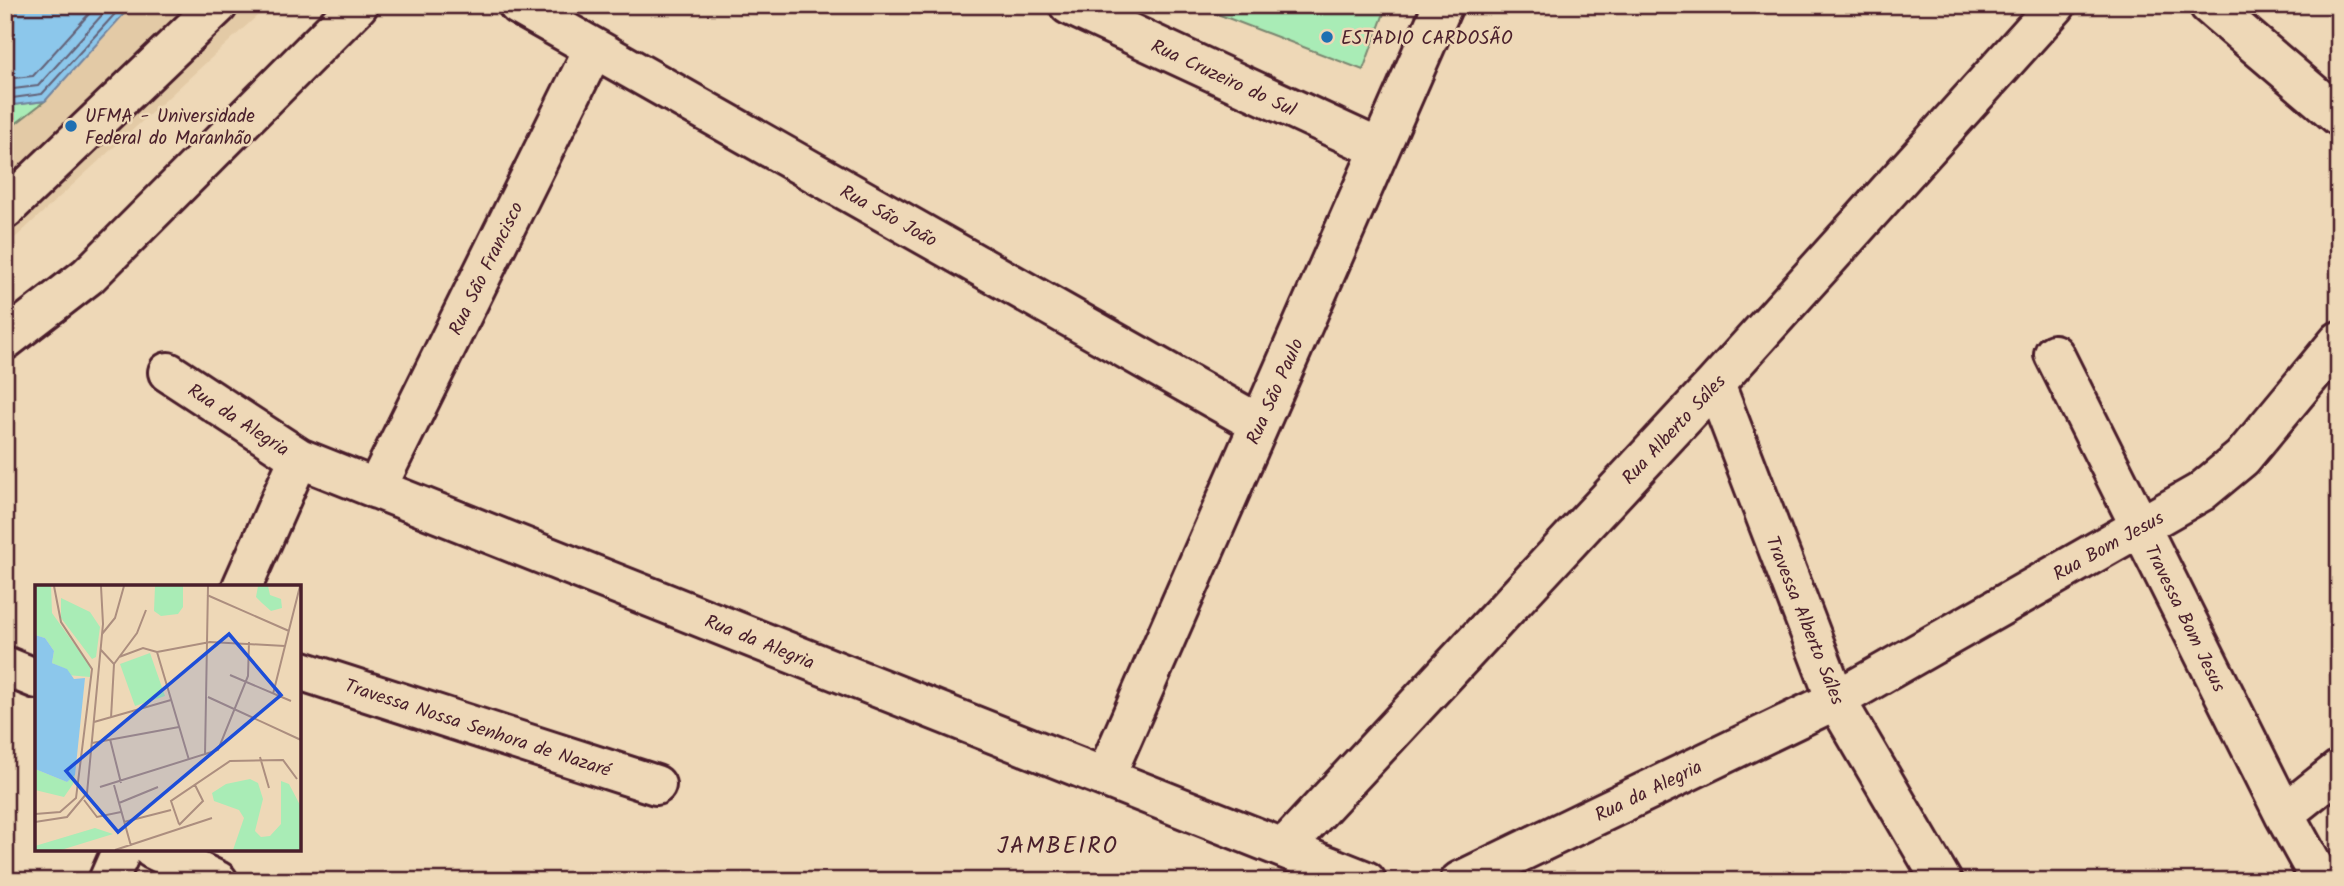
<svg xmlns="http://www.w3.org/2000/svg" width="2344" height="886" font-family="Kalam,sans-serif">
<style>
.built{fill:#e3caa6}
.green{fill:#a9ecb6;stroke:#7a8670;stroke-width:2}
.water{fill:#8cc7eb;stroke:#72849e;stroke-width:2}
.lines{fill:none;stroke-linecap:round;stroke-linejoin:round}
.shore{stroke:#646278;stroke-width:2}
.street-casing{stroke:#4a1f2b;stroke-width:44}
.secondary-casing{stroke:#4a1f2b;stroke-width:44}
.street{stroke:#eed8b7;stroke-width:38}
.secondary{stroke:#eed8b7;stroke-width:38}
.poi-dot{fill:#1f6fb2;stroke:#eed8b7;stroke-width:2.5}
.labels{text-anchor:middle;stroke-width:5;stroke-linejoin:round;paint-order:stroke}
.poi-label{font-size:19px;fill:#4a1f2b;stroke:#eed8b7;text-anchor:start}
.street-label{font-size:19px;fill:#4a1f2b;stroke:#eed8b7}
.quarter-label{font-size:23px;letter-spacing:2px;fill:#4a1f2b;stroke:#eed8b7}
.inset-road{fill:none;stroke:#ac8e7f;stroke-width:2}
.view{fill:#1d4ed8;fill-opacity:0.15;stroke:#1d4ed8;stroke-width:3.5}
.inset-edge{fill:none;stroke:#4a1f2b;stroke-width:3.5}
</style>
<rect width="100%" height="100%" fill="#eed8b7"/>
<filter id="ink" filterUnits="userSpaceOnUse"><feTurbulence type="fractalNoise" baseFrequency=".0143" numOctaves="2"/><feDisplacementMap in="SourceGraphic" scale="14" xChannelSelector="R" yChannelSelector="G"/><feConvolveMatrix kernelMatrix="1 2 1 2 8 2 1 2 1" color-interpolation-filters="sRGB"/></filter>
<g filter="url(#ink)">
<path class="built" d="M5,5H269L5,247Z"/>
<path class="green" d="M1194,5H1387L1363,70Z
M45,101L5,132V106Z"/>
<path class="water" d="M5,5H132L45,101L5,106Z"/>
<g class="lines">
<path class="shore" d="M5,79L33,76L97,5
M5,90L38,86L111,5
M5,99L42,94L123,5"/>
<g class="street-casing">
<path id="street" d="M518,5L1259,424
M1069,5L1380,149
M2209,5L2339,116
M5,209L218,5
M2054,354L2284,814L2321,881
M168,372L299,458L1366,881
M1715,384L1836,700L1942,881
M376,489L594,48
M242,587L299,458
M5,666L37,679
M299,670L656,785
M1105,777L1443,5
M2284,814L2339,770
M1284,848L1715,384L2056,5
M152,849L218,881
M108,881L122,849
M1460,881L1836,700L2201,492L2242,458L2339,341"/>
</g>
<g class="secondary-casing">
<path id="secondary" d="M5,340L88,276L358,5"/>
</g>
<use href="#street" class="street"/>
<use href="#secondary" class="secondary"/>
</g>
</g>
<g class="poi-dot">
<circle cx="1327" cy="37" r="7"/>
<circle cx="71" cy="126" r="7"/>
</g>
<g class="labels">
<g class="poi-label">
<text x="1341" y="44">ESTADIO CARDOSÃO</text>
<text x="85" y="122">UFMA - Universidade<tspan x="85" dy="22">Federal do Maranhão</tspan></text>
</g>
<g class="street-label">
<text transform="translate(1224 77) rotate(25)" y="7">Rua Cruzeiro do Sul</text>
<text transform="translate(889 215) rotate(29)" y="7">Rua São João</text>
<text transform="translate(485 268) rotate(-64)" y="7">Rua São Francisco</text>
<text transform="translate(1274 391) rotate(-66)" y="7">Rua São Paulo</text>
<text transform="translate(239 419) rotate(33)" y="7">Rua da Alegria</text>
<text transform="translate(1673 429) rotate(-47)" y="7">Rua Alberto Sáles</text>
<text transform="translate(2108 545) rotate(-29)" y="7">Rua Bom Jesus</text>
<text transform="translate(2186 618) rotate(64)" y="7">Travessa Bom Jesus</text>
<text transform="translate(1806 620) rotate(68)" y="7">Travessa Alberto Sáles</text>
<text transform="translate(760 641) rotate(22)" y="7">Rua da Alegria</text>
<text transform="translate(478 727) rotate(18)" y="7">Travessa Nossa Senhora de Nazaré</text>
<text transform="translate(1648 790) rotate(-26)" y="7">Rua da Alegria</text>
</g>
<g class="quarter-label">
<text x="1058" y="853">JAMBEIRO</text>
</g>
</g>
<g transform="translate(35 585)">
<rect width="266" height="266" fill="#eed8b7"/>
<path d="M0,1H16L17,28L55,81V92L32,90L31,84L17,78L19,66L10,53L0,50ZM120,1H148V22L143,29L126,31L119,26ZM223,1H233L235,10L246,14L247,23L236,26L227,18L221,12ZM26,13L55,27L65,42L61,72L57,74L26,33ZM115,68L130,111L100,121L85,79ZM0,184L32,197L40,190L38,199L29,212L0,205ZM215,194L223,198L228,214L220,246L226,252L235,251L246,239V196L254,199L266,222V265H198L209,233L204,225L179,216L177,208L191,199ZM60,243L78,249L26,265H0V261Z" fill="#a9ecb6"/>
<path d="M0,50L10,53L19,66L17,78L32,84L39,94L50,93L40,190L32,197L0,184Z" fill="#8cc7eb"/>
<path class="inset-road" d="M172,10L254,46M67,49L80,33L89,1M66,65L79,79L76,133M122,67L175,57L250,61M122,67L154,175M84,72L108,63L122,67M79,79L102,48L111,25M195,90L256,116M238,109L265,1M173,112L266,155M59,137L136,115M75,154L86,198M57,158L144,142M170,170L173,1M225,172L234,203M79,200L96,261M65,202L183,165L213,91L214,57M49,215L62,232L86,227M84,218L123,202M0,229L25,227L41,213L57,84L26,37L19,1M0,237L32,232L52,208L68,39L66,1M89,237L136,225M144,239L136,216L195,176L248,175L262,194M144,240L168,216L160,200M80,265L177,233"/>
<path class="view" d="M194,49L246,110L83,247L31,186Z"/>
<rect width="266" height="266" class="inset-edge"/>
</g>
<rect width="2344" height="886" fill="none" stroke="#eed8b7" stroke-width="28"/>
<rect x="14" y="14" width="2316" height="858" fill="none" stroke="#4a1f2b" stroke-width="2.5" filter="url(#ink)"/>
</svg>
